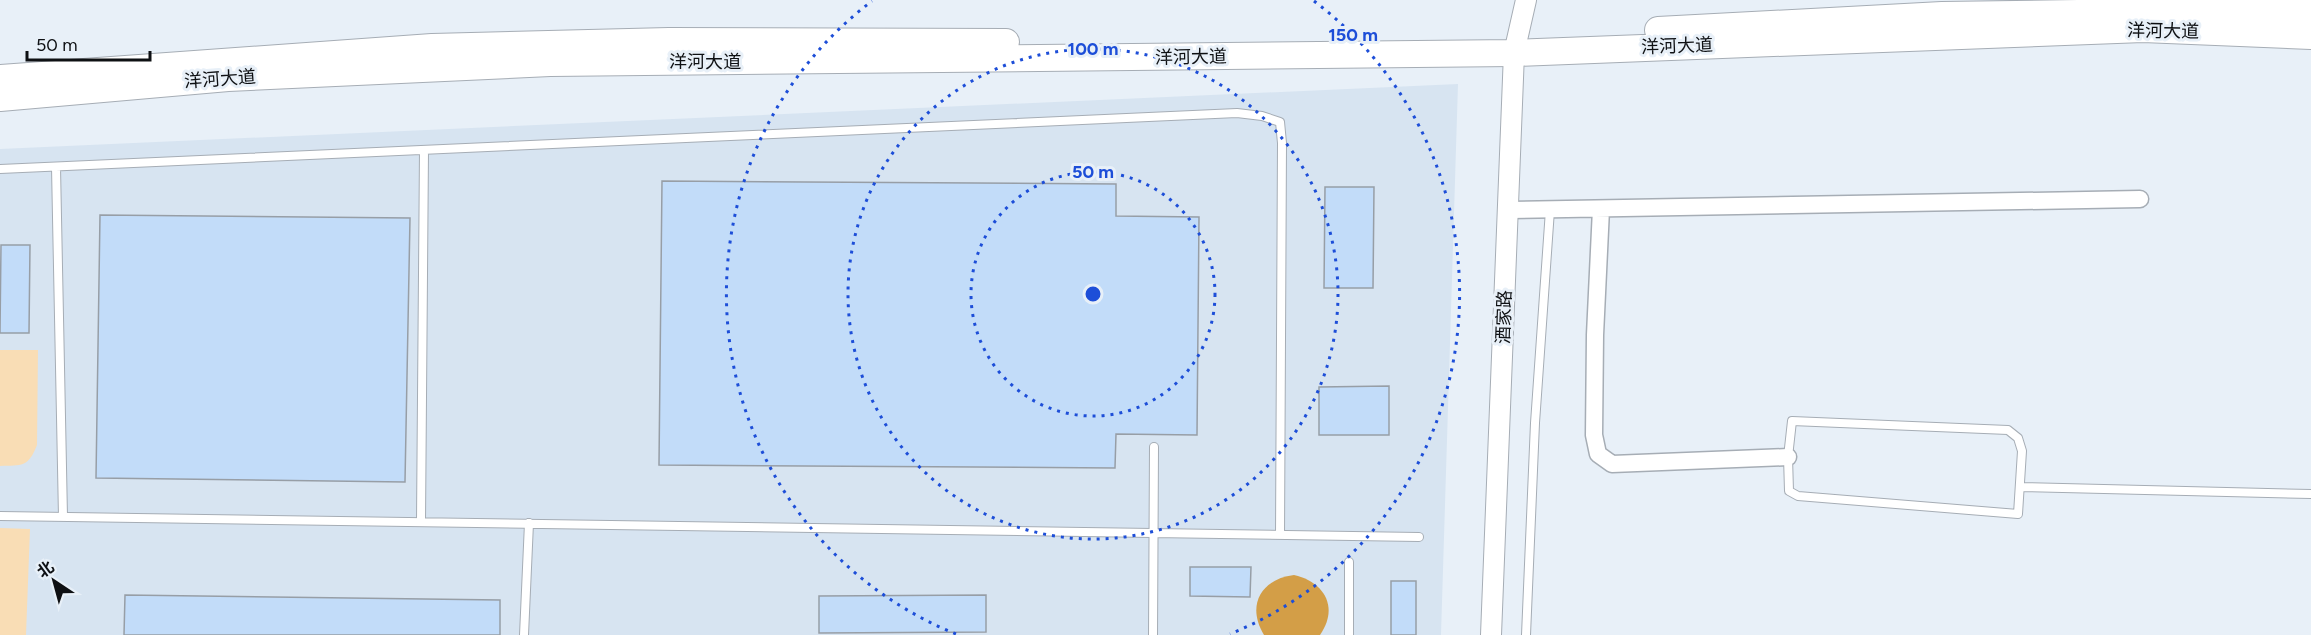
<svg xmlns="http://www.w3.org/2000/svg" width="2311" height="635" font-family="Figtree,'Noto Sans SC',sans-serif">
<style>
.built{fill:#d7e4f1}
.green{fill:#f9ddb5}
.water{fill:#d39e47}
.building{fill:#c2dcf9;stroke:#979ea6;stroke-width:1.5}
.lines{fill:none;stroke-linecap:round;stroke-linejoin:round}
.service-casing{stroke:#a6adb5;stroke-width:10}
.minor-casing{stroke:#a6adb5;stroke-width:19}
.tertiary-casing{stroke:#a6adb5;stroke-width:22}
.primary-casing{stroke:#a6adb5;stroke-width:28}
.service{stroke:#fff;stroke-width:8}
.minor{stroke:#fff;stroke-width:16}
.tertiary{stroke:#fff;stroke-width:20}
.primary{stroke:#fff;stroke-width:26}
.ring{fill:none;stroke:#1d4ed8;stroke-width:3;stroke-dasharray:3 6}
.labels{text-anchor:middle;stroke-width:6;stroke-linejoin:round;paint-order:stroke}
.street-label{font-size:18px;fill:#0e1013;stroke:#e8f0f8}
.centre{fill:#1d4ed8;stroke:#e8f0f8;stroke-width:3}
.ring-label{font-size:18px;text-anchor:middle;font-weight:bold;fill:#1d4ed8;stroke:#e8f0f8;stroke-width:6;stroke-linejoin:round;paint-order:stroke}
</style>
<rect width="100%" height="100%" fill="#e8f0f8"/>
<path class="built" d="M1458,84L1441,635H0V149Z"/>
<path class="green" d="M0,350H38L37,445C28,468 22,465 0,466Z
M0,528L30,529L26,635H0Z"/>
<path class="water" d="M1294,575C1325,582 1339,608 1320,635H1264C1246,605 1261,579 1294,575Z"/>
<path class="building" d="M662,181L1116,184V216L1199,217L1197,435L1116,434L1115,468L659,465Z
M1325,187H1374L1373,288H1324Z
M100,215L410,218L405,482L96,478Z
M1,245H30L29,333H0Z
M1389,386V435H1319V387Z
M1190,567H1251L1250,597L1190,596Z
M1391,581H1416V635H1391Z
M125,595L500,600V635H124Z
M986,595V632L819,633V596Z"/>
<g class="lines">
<g class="service-casing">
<path id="service" d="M56,167L63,517
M0,169L1237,113L1262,116L1280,122L1282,143L1280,535
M1792,421L2008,430L2018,438L2022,451L2018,514L1798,496L1789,491L1788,457Z
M2020,487L2311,494
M0,516L1419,537
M421,521L424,150
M1349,562V635
M524,635L529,523
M1153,635L1154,447
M1526,635L1535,423L1550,210"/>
</g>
<g class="minor-casing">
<path id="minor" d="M1601,209L1595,335L1594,435L1598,454L1612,464L1788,457
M1508,210L2140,199"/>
</g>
<g class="tertiary-casing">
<path id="tertiary" d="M1491,635L1514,53L1526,0"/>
</g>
<g class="primary-casing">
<path id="primary" d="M1658,30L1942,15L2147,12L2311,13
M0,78L432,47L669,41L1006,42
M0,98L228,78L550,63L1514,53L2143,29L2311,36"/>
</g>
<use href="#service" class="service"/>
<use href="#minor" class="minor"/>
<use href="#tertiary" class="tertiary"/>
<use href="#primary" class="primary"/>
</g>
<g class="ring">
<circle cx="1093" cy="294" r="122"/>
<circle cx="1093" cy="294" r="245"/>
<path d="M956 634A367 367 0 0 1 872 1M1314 1A367 367 0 0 1 1230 634"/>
</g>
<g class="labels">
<g class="street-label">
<text transform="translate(2163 31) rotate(1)" y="6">洋河大道</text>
<text transform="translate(1677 46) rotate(-2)" y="6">洋河大道</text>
<text transform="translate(1191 57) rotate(-1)" y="6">洋河大道</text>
<text x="705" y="68">洋河大道</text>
<text transform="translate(220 79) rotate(-4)" y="6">洋河大道</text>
<text transform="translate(1504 317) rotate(-88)" y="6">酒家路</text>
</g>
</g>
<circle cx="1093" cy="294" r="9" class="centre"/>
<g class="ring-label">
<text x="1353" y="41">150 m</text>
<text x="1093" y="55">100 m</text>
<text x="1093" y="178">50 m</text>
</g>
<g transform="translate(54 581) rotate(324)" stroke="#e8f0f8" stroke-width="4.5" paint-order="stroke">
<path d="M0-4.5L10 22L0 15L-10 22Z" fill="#0e1013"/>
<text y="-9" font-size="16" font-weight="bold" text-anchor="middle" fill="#0e1013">北</text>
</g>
<path d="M27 51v9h123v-9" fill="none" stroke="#0e1013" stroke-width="3"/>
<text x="36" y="51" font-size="18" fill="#0e1013" stroke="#e8f0f8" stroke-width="4.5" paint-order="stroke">50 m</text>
</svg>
